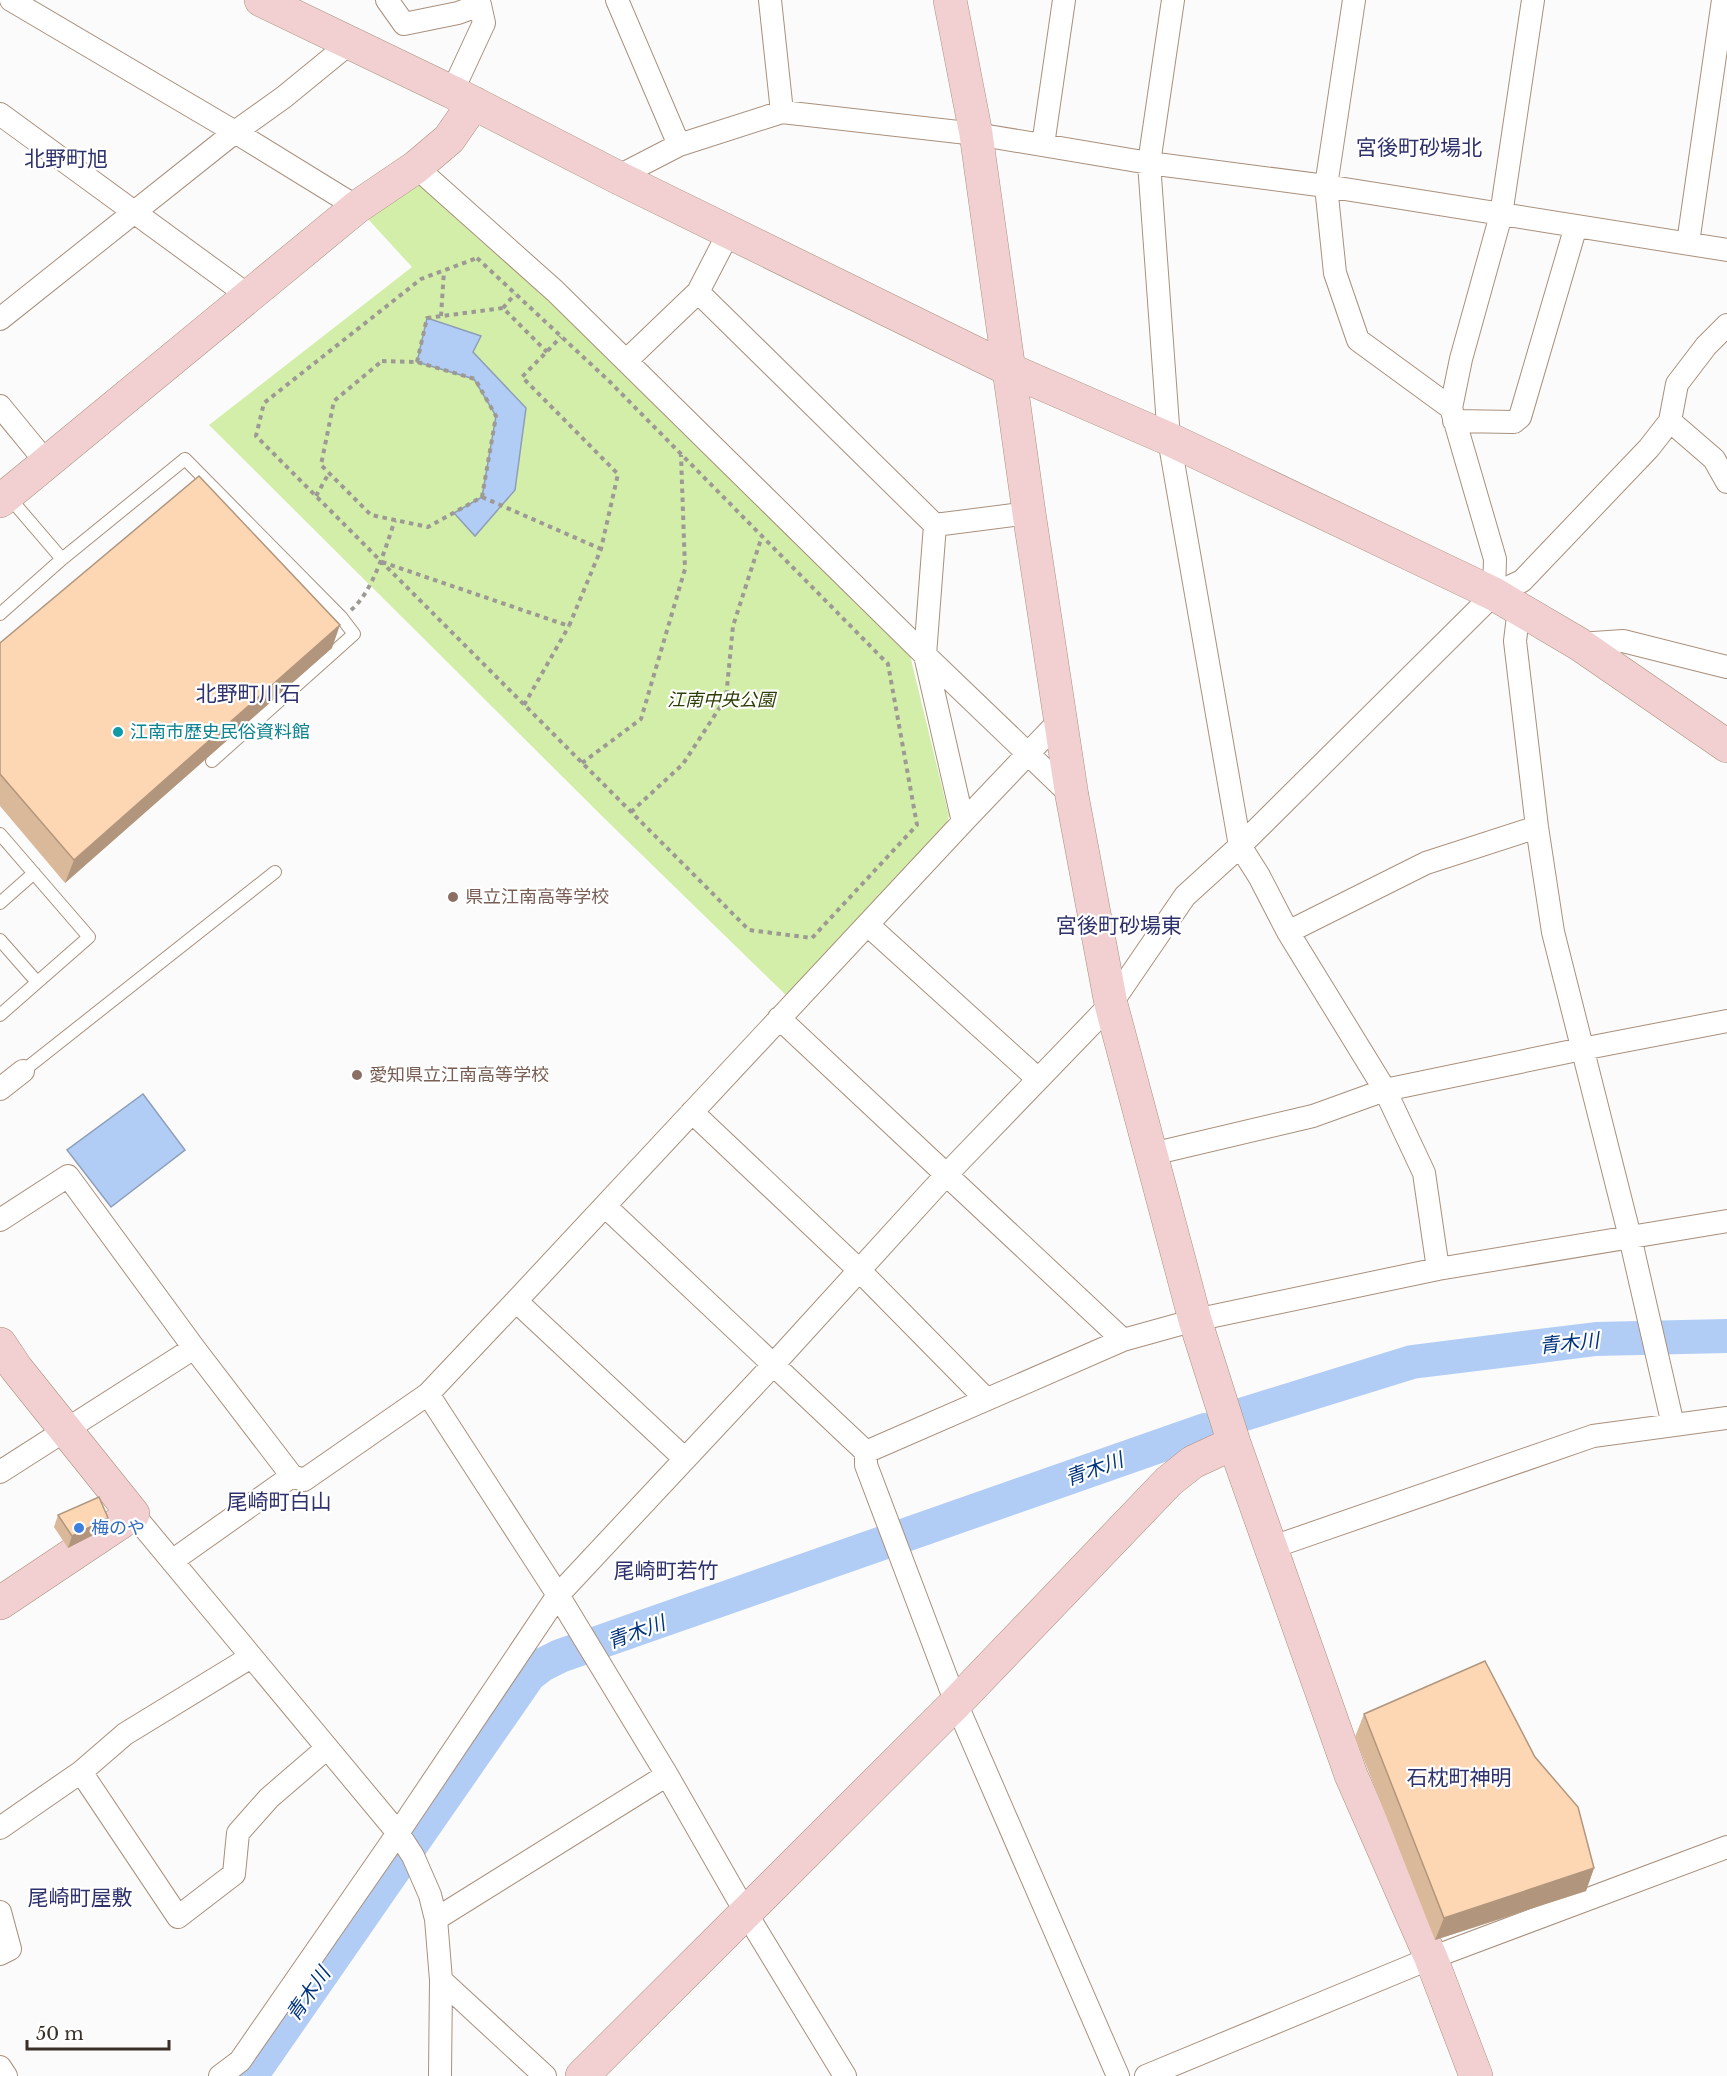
<svg xmlns="http://www.w3.org/2000/svg" width="1727" height="2076" font-family="'Libre Baskerville','Noto Sans JP',serif">
<style>
.green{fill:#d3eea8}
.water{fill:#b2cdf5;stroke:#8e9eb7;stroke-width:1.5}
.lines{fill:none;stroke-linecap:round;stroke-linejoin:round}
.river{stroke:#b2cdf5;stroke-width:34}
.lane-casing{stroke:#a9907c;stroke-width:14}
.street-casing{stroke:#a9907c;stroke-width:24}
.secondary-casing{stroke:#a9907c;stroke-width:34}
.path{stroke:#9d9994;stroke-width:4;stroke-dasharray:4.5 4.5;stroke-linecap:butt}
.lane{stroke:#fff;stroke-width:12}
.street{stroke:#fff;stroke-width:22}
.secondary{stroke:#f2d0d1;stroke-width:33}
.wall{fill:#dab89a}
.shaded-wall{fill:#b1967d}
.building{fill:#fdd6b3;stroke:#b1967d;stroke-width:1.5}
.culture-dot{fill:#0f9aa8;stroke:#fff;stroke-width:2}
.education-dot{fill:#8d6e63;stroke:#fff;stroke-width:2}
.shop-dot{fill:#3f7fe0;stroke:#fff;stroke-width:2}
.labels{text-anchor:middle;stroke-width:4.5;stroke-linejoin:round;paint-order:stroke}
.park-label{font-size:18px;font-style:italic;fill:#2e3f05;stroke:#fff}
.culture-label{font-size:18px;fill:#0d838f;stroke:#fff;text-anchor:start}
.education-label{font-size:18px;fill:#785e54;stroke:#fff;text-anchor:start}
.shop-label{font-size:18px;fill:#366cbe;stroke:#fff;text-anchor:start}
.water-label{font-size:20px;font-style:italic;fill:#00347f;stroke:#fff}
.quarter-label{font-size:21px;fill:#2e316c;stroke:#fff}
</style>
<rect width="100%" height="100%" fill="#fbfbfb"/>
<path class="green" d="M416,167L909,651L949,816L943,834L788,997L605,819L209,425L412,267L357,207Z"/>
<path class="water" d="M427,318L481,336L473,352L526,408L515,490L475,536L454,513L482,497L496,416L474,379L417,362Z
M143,1094L185,1150L111,1207L67,1150Z"/>
<g class="lines">
<path class="river" d="M1241,1415L1412,1362L1596,1339L1727,1336
M251,2076L529,1675L542,1665L560,1656L1205,1430"/>
<g class="lane-casing">
<path id="lane" d="M8,496L62,559
M0,614L62,559L185,459L341,617L354,634L212,761
M0,834L89,937L0,1015
M0,903L34,873
M0,940L37,982
M23,1071L275,872"/>
</g>
<g class="street-casing">
<path id="street" d="M11,0L235,132L357,207
M387,0L404,24L458,13L480,5L484,23L452,92
M617,0L679,145
M770,0L782,112
M1173,0L1149,163L1169,439L1240,846L1259,876L1288,932L1385,1090L1424,1173L1438,1269
M1354,0L1326,186L1335,273L1358,340L1451,408
M0,114L249,296
M1043,145L1064,0
M416,167L555,291L925,655L963,822L516,1301L685,1459
M617,177L679,145L782,112L976,134L1149,163L1326,186L1727,250
M1688,243L1723,0
M698,292L935,525
M0,319L235,132L284,97L350,43
M626,361L698,292L729,232
M0,406L46,462
M1454,421L1514,422L1520,417L1576,226
M1670,421L1714,459L1727,482
M1029,513L935,525L925,655L1072,796
M1494,594L1495,559L1451,408L1461,359L1501,215L1533,0
M1519,608L1515,641L1537,827L1553,932L1630,1237L1673,1425
M1579,644L1623,641L1727,667
M963,822L1062,718
M869,926L1038,1079
M1288,932L1426,863L1537,827
M779,1018L1123,1340
M0,1089L23,1071
M692,1112L859,1270L986,1399
M1152,1154L1313,1116L1385,1090L1582,1049L1727,1021
M606,1207L866,1452V1465L956,1703L1118,2076
M0,1220L68,1176L194,1348L292,1476
M428,1394L558,1595L667,1775L746,1913L845,2076
M866,1452L1123,1340L1195,1320L1438,1269L1727,1221
M0,1472L194,1348
M133,1514L398,1833L413,1856L430,1895L436,1919L441,1980L440,2076
M1270,1548L1593,1436L1727,1418
M172,1561L292,1476L304,1480L428,1394L516,1301
M81,1772L178,1917L234,1874L238,1833L269,1798L327,1748
M0,1828L81,1772L125,1734L251,1657
M0,1912L10,1949L0,1954
M436,1919L667,1775
M441,1980L545,2076
M0,2067L6,2076
M220,2076L240,2061L398,1833L558,1595L773,1365L946,1175L1111,1004L1185,896L1240,846L1494,594L1522,581L1649,448L1670,421L1677,384L1706,346L1727,325
M1146,2076L1431,1958L1727,1847"/>
</g>
<g class="secondary-casing">
<path id="secondary" d="M261,0L452,92L617,177L1008,369L1169,439L1494,594L1579,644L1727,746
M950,0L976,134L1029,513L1072,796L1111,1004L1195,1320L1234,1443L1351,1775L1431,1958L1476,2076
M0,501L357,207L416,167L449,139L474,103
M0,1344L16,1368L133,1514L0,1603
M582,2076L956,1703L1169,1481L1193,1462L1234,1443"/>
</g>
<path class="path" d="M477,258L609,381L888,664L917,825L812,938L749,930L256,436L264,403L421,279Z
M503,308L515,294
M441,316L444,271
M382,361L417,362L475,379L496,416L482,497L428,527L371,515L321,465L334,401Z
M417,362L427,318L503,308L547,352
M316,496L329,473
M482,497L601,549
M382,562L569,626L601,549L618,474L522,377L561,337
M351,610C373,592 386,546 395,520
M524,705L569,626
M582,763L641,719L685,569L681,455
M631,812L683,764L726,698L733,626L762,536"/>
<use href="#lane" class="lane"/>
<use href="#street" class="street"/>
<use href="#secondary" class="secondary"/>
</g>
<path class="wall" d="M0,643L332,648L65,883L0,806Z
M58,1515L108,1518L103,1530L68,1548L54,1527Z
M1364,1714L1594,1868L1586,1891L1435,1940L1355,1737Z"/>
<path class="shaded-wall" d="M340,625L332,648L65,883L74,860Z
M108,1518L103,1530L68,1548L72,1536Z
M1594,1868L1586,1891L1435,1940L1444,1918Z"/>
<path class="building" d="M199,476L340,625L74,860L0,774V643Z
M99,1497L108,1518L72,1536L58,1515Z
M1485,1661L1535,1757L1578,1807L1594,1868L1444,1918L1364,1714Z"/>
<circle class="culture-dot" cx="118" cy="732" r="6"/>
<g class="education-dot">
<circle cx="453" cy="897" r="6"/>
<circle cx="357" cy="1075" r="6"/>
</g>
<circle class="shop-dot" cx="79" cy="1528" r="6"/>
<g class="labels">
<g class="park-label">
<text x="721" y="706">江南中央公園</text>
</g>
<g class="culture-label">
<text x="130" y="738">江南市歴史民俗資料館</text>
</g>
<g class="education-label">
<text x="465" y="903">県立江南高等学校</text>
<text x="369" y="1081">愛知県立江南高等学校</text>
</g>
<g class="shop-label">
<text x="91" y="1534">梅のや</text>
</g>
<g class="water-label">
<text transform="translate(1569 1343) rotate(-6)" y="7">青木川</text>
<text transform="translate(1094 1469) rotate(-20)" y="7">青木川</text>
<text transform="translate(636 1632) rotate(-20)" y="7">青木川</text>
<text transform="translate(308 1994) rotate(-55)" y="7">青木川</text>
</g>
<g class="quarter-label">
<text x="1419" y="155">宮後町砂場北</text>
<text x="66" y="166">北野町旭</text>
<text x="248" y="701">北野町川石</text>
<text x="1119" y="933">宮後町砂場東</text>
<text x="279" y="1509">尾崎町白山</text>
<text x="666" y="1578">尾崎町若竹</text>
<text x="1459" y="1785">石枕町神明</text>
<text x="80" y="1905">尾崎町屋敷</text>
</g>
</g>
<path d="M27 2040v9h142v-9" fill="none" stroke="#392f26" stroke-width="3"/>
<text x="36" y="2040" font-size="18" fill="#392f26" stroke="#ffffff" stroke-width="4.5" paint-order="stroke">50 m</text>
</svg>
